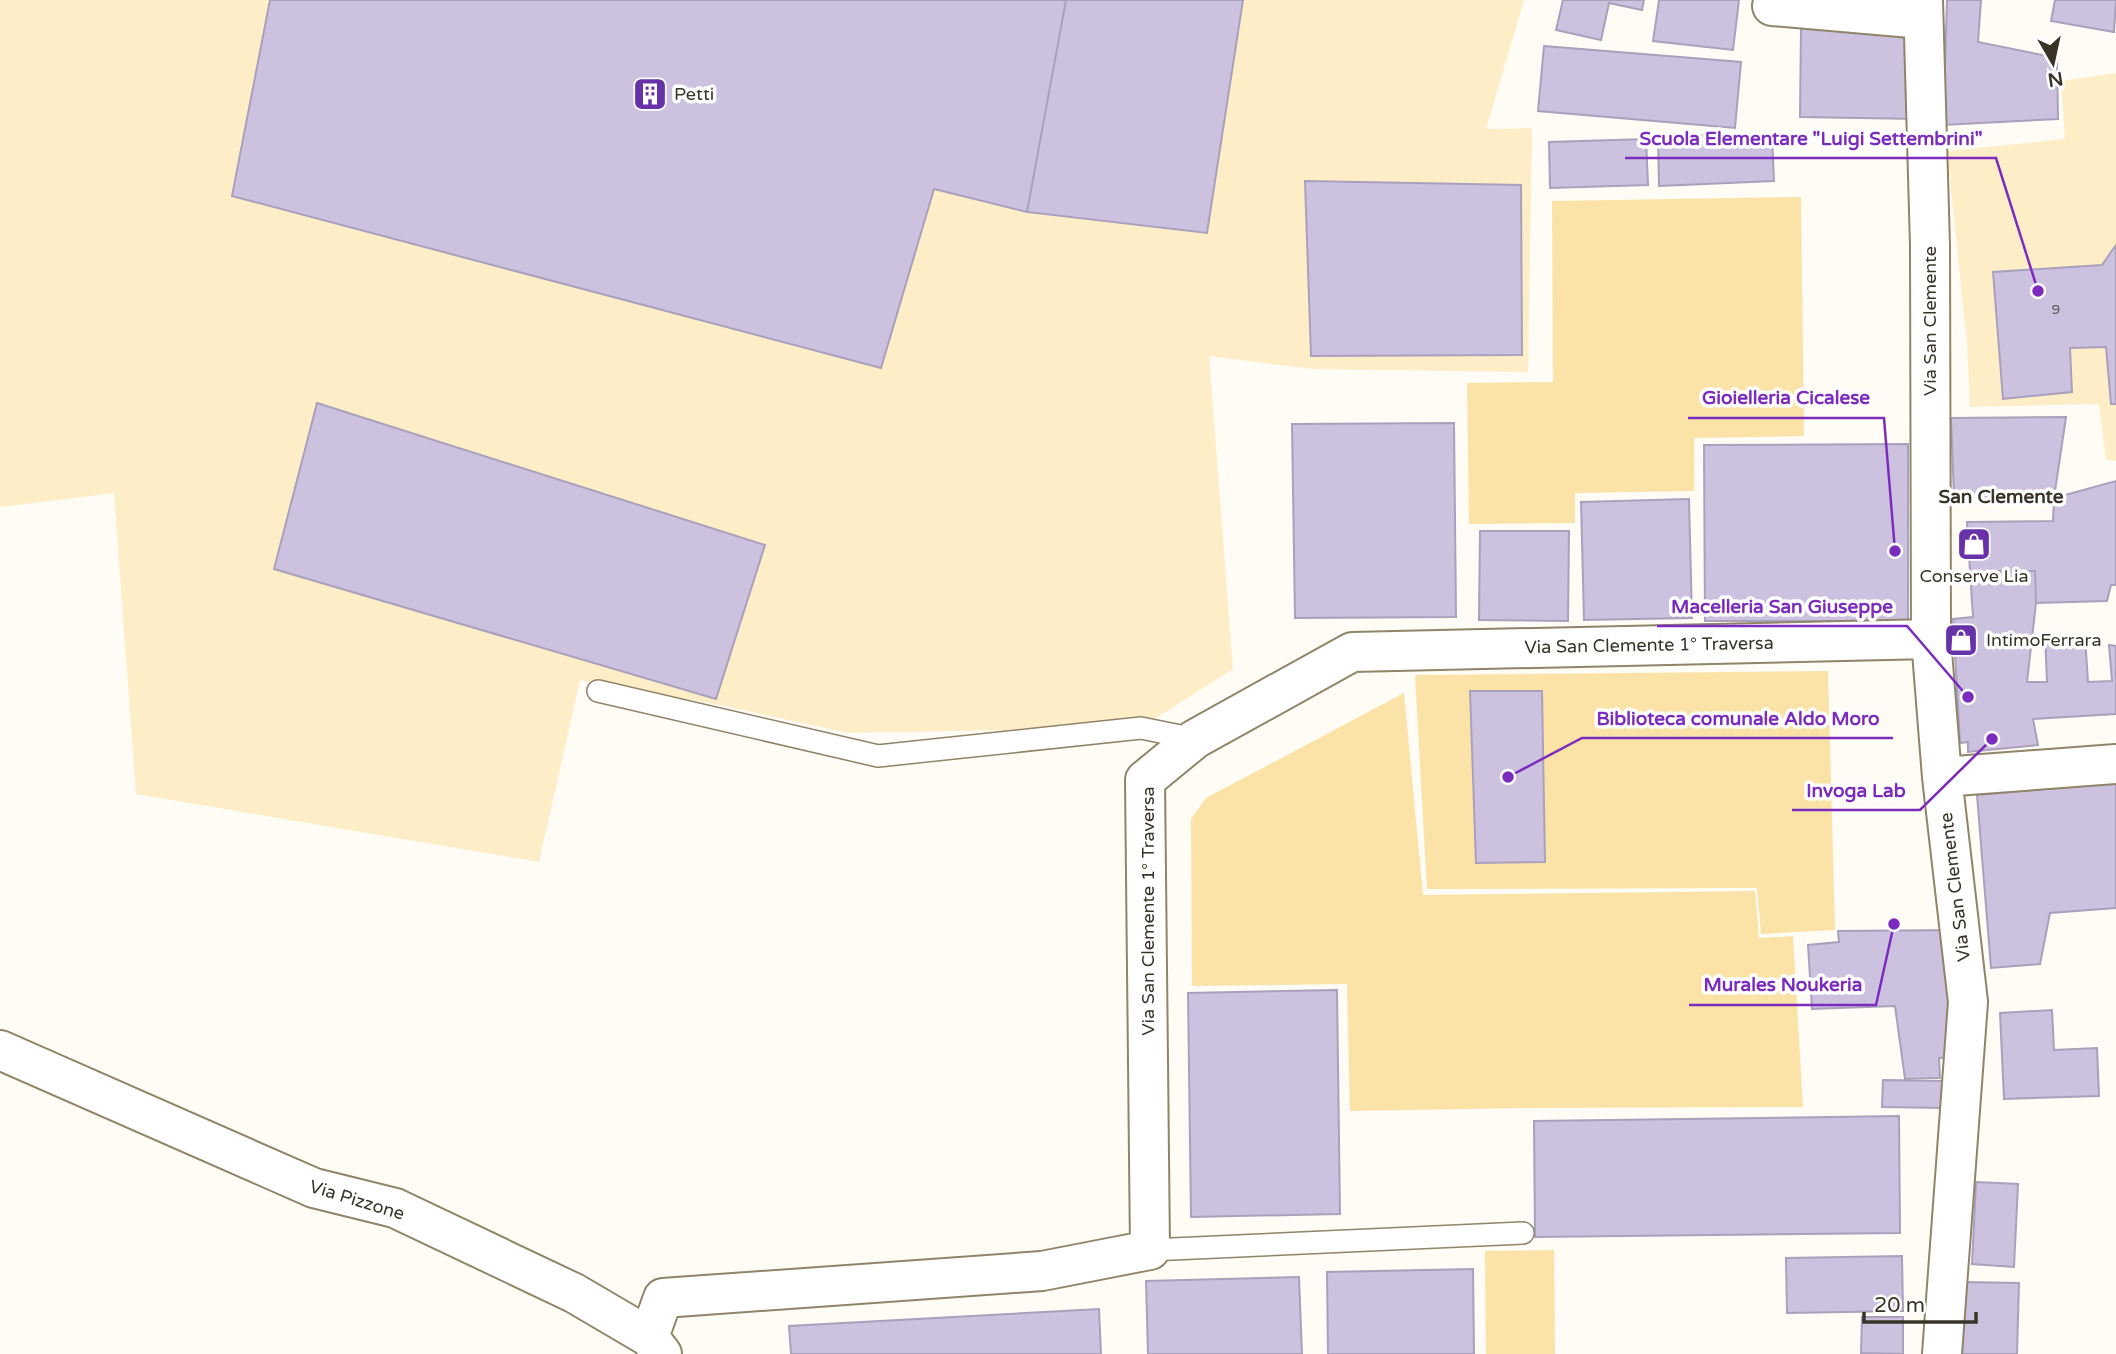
<svg xmlns="http://www.w3.org/2000/svg" width="2116" height="1354" font-family="'Varela Round',sans-serif">
<style>
.built{fill:#feeec8}
.green{fill:#fbe3a7}
.building{fill:#ccc2e0;stroke:#a9a0bc;stroke-width:2}
.lines{fill:none;stroke-linecap:round;stroke-linejoin:round}
.service-casing{stroke:#908469;stroke-width:24}
.minor-casing{stroke:#908469;stroke-width:42}
.service{stroke:#fff;stroke-width:21}
.minor{stroke:#fff;stroke-width:38}
.labels{text-anchor:middle;stroke-width:7;stroke-linejoin:round;paint-order:stroke}
.number-label{font-size:14px;fill:#5e5856}
.poi-label{font-size:18px;fill:#393428;stroke:#fff;text-anchor:start}
.street-label{font-size:18px;fill:#393428;stroke:#fff}
.neighbourhood-label{font-size:19px;font-weight:bold;fill:#393428;stroke:#fff}
.leader{fill:none;stroke:#7b2cbf;stroke-width:2.5}
.callout-dot{fill:#7b2cbf;stroke:#fff;stroke-width:2.5}
.callout-label{font-size:19px;text-anchor:middle;font-weight:bold;fill:#7b2cbf;stroke:#fff;stroke-width:7;stroke-linejoin:round;paint-order:stroke}
</style>
<rect width="100%" height="100%" fill="#fefcf5"/>
<path class="built" d="M0,0H1524L1486,129L1532,128L1528,372L1313,369L1209,356L1233,669L1156,718L1008,730L848,733L720,705L580,680L539,862L136,794L114,493L0,507Z
M2116,73V461L2106,460L2099,404L1970,407L1967,343L1947,151L2065,139L2061,81Z"/>
<path class="green" d="M1801,197L1804,436L1694,438V491L1575,493V523L1469,524L1467,383L1553,382L1552,201Z
M1828,671L1835,930L1761,934L1757,888L1427,889L1415,675Z
M1404,693L1423,895L1755,891L1759,938L1793,936L1803,1107L1531,1108L1350,1111L1347,984L1192,986L1191,819L1206,798Z
M1554,1250L1555,1354H1486L1485,1251Z"/>
<path class="building" d="M270,0H1066L1027,212L934,189L881,368L232,196Z
M1066,0H1243L1207,233L1027,212Z
M1563,0H1644L1642,10L1609,3L1601,40L1556,30Z
M1659,0H1739L1733,50L1653,41Z
M1947,0H1981L1978,42L2057,58L2058,119L1943,125Z
M2055,0H2116L2114,32L2051,21Z
M1801,28L1918,30L1917,119L1800,117Z
M1544,46L1741,62L1735,128L1538,111Z
M1772,134L1774,181L1659,186L1658,136Z
M1646,139L1648,185L1550,188L1549,142Z
M1305,181L1521,185L1522,355L1311,356Z
M2116,245V404H2111L2106,347L2070,348L2072,392L2003,399L1993,272L2102,265Z
M317,403L765,545L716,699L274,569Z
M2066,417L2054,498H1954L1951,418Z
M1454,423L1456,617L1295,618L1292,424Z
M1908,444V621H1705L1704,445Z
M2116,481V585H2111L2107,601L2036,603L2035,571H1970L1967,522L2053,521L2054,498Z
M1689,499L1692,618L1584,620L1581,502Z
M1480,531H1569L1568,621L1479,620Z
M1970,571H2035L2036,603L2027,682H2047L2045,635L2085,636L2088,682L2112,681L2109,645L2116,646V714L2033,719L2038,745L1968,752V742L1960,743L1953,619L1973,617Z
M1470,691H1542L1545,862L1476,863Z
M2116,783V908L2050,913L2040,964L1991,968L1977,795Z
M1957,930L1961,1057L1939,1058L1940,1078L1905,1079L1895,1006L1812,1009L1808,945L1839,942L1838,931Z
M1337,990L1340,1214L1191,1217L1188,993Z
M2052,1010L2054,1050L2097,1048L2099,1096L2004,1099L2000,1013Z
M1883,1080L1945,1081V1108L1882,1107Z
M1899,1116L1900,1233L1535,1237L1534,1121Z
M1976,1182L2018,1184L2014,1267L1972,1264Z
M1902,1256L1903,1311L1787,1313L1786,1258Z
M1473,1269L1474,1354H1328L1327,1272Z
M1299,1277L1302,1354H1148L1146,1281Z
M1964,1282L2019,1283L2017,1354H1962Z
M1099,1309L1101,1354H791L789,1326Z
M1862,1317H1903V1354L1861,1353Z"/>
<g class="lines">
<g class="service-casing">
<path id="service" d="M598,691L878,756L1141,728L1195,739
M1150,1250L1523,1233"/>
</g>
<g class="minor-casing">
<path id="minor" d="M1775,0L1772,6L1923,19
M1923,0L1930,246L1931,639L1942,777L1968,1002L1942,1354
M1942,777L2116,764
M0,1050L314,1188L395,1208L574,1293L649,1337L662,1354
M649,1337L663,1298L1042,1271L1150,1250L1145,780L1195,739L1352,652L1931,639"/>
</g>
<use href="#service" class="service"/>
<use href="#minor" class="minor"/>
</g>
<defs>
<g id="building-square" transform="scale(1.75)"><rect x="-9" y="-9" width="18" height="18" rx="4" fill="#6731a8" stroke="#fff"/><path d="M-4-6H4V6H1V3H-1V6H-4ZM-2.5-4.3h1.7v1.8h-1.7ZM.8-4.3h1.7v1.8H.8ZM-2.5-1h1.7V.8h-1.7ZM.8-1h1.7V.8H.8Z" fill="#fff"/></g>
<g id="shop-square" transform="scale(1.75)"><rect x="-9" y="-9" width="18" height="18" rx="4" fill="#6731a8" stroke="#fff"/><path d="M-5-2.5h2.3a2.7 3.5 0 0 1 5.4 0H5L5.5 6h-11ZM-1.5-2.5h3a1.5 2.3 0 0 0-3 0Z" fill="#fff"/></g>
</defs>
<g fill-rule="evenodd">
<use href="#building-square" x="650" y="94"/>
<use href="#shop-square" x="1974" y="544"/>
<use href="#shop-square" x="1961" y="640"/>
</g>
<g class="labels">
<g class="number-label">
<text x="2056" y="314">9</text>
</g>
<g class="poi-label">
<text x="674" y="100">Petti</text>
<text x="1974" y="582" text-anchor="middle">Conserve Lia</text>
<text x="1986" y="646">IntimoFerrara</text>
</g>
<g class="street-label">
<text transform="translate(1930 321) rotate(-90)" y="6">Via San Clemente</text>
<text transform="translate(1649 645) rotate(-1)" y="6">Via San Clemente 1° Traversa</text>
<text transform="translate(1955 887) rotate(-97)" y="6">Via San Clemente</text>
<text transform="translate(1148 911) rotate(-90)" y="6">Via San Clemente 1° Traversa</text>
<text transform="translate(357 1200) rotate(17)" y="6">Via Pizzone</text>
</g>
<g class="neighbourhood-label">
<text x="2001" y="503">San Clemente</text>
</g>
</g>
<path class="leader" d="M2038 291L1996 158H1625M1895 551L1884 418H1688M1968 697L1907 626H1657M1508 777L1582 738H1893M1992 739L1920 810H1792M1894 924L1876 1005H1689"/>
<g class="callout-dot">
<circle cx="2038" cy="291" r="7"/>
<circle cx="1895" cy="551" r="7"/>
<circle cx="1968" cy="697" r="7"/>
<circle cx="1508" cy="777" r="7"/>
<circle cx="1992" cy="739" r="7"/>
<circle cx="1894" cy="924" r="7"/>
</g>
<g class="callout-label">
<text x="1811" y="145">Scuola Elementare "Luigi Settembrini"</text>
<text x="1786" y="404">Gioielleria Cicalese</text>
<text x="1782" y="613">Macelleria San Giuseppe</text>
<text x="1738" y="725">Biblioteca comunale Aldo Moro</text>
<text x="1856" y="797">Invoga Lab</text>
<text x="1783" y="991">Murales Noukeria</text>
</g>
<g transform="translate(2053 63) rotate(171)" stroke="#ffffff" stroke-width="5" paint-order="stroke">
<path d="M0-5L12 26L0 18L-12 26Z" fill="#393428"/>
<text y="-10" font-size="19" font-weight="bold" text-anchor="middle" fill="#393428">N</text>
</g>
<path d="M1864 1312v10h112v-10" fill="none" stroke="#393428" stroke-width="3.5"/>
<text x="1874" y="1312" font-size="21" fill="#393428" stroke="#ffffff" stroke-width="5" paint-order="stroke">20 m</text>
</svg>
